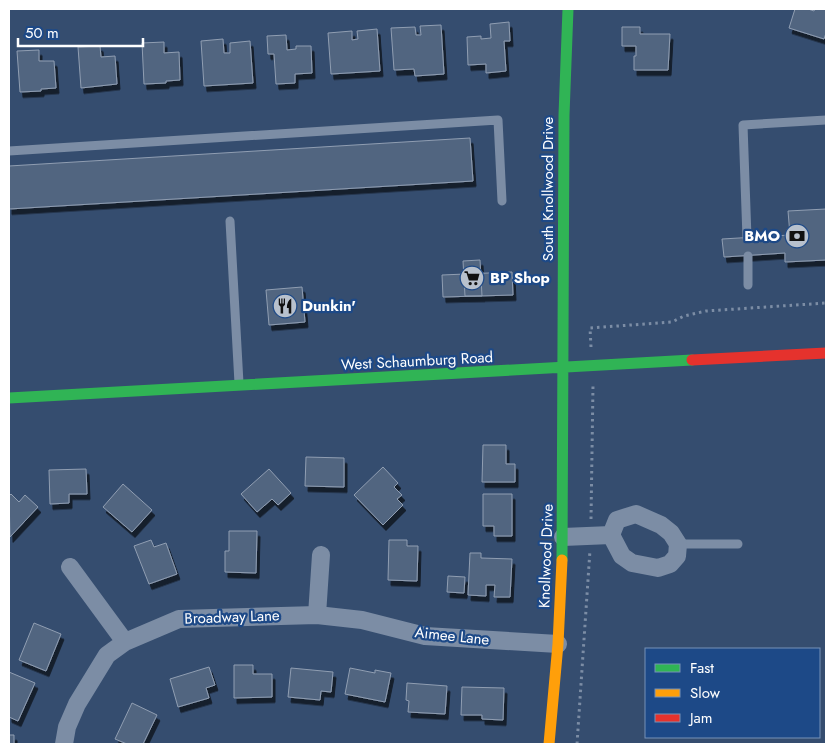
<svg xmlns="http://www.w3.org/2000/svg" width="835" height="753" font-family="Jost,sans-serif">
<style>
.building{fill:#516580;stroke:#909eb2;filter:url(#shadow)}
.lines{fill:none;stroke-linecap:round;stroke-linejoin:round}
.path{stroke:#7c8da5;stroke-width:3;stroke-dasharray:2.5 4;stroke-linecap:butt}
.lane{stroke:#7c8da5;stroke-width:9}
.street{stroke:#7c8da5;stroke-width:18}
.fast{stroke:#30b455;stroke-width:11}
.slow{stroke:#ff9f0a;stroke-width:11}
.jam{stroke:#e5322d;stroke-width:11}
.labels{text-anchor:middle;stroke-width:4.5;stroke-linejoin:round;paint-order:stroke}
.street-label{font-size:15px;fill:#fff;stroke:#1d4987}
.poi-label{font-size:15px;font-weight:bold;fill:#fff;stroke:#1d4987;text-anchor:start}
</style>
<defs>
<filter id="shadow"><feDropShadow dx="3" dy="5.5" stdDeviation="0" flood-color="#0009"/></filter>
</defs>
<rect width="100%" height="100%" fill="#354d6f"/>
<path class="building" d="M795,9H808L814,11L815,9H826V33L824,39L789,28Z
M509,22L510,41H504L506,71L486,73V64L468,65L467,37L481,36V39L491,38L490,24Z
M441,25L444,74L415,76L414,69L394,70L391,28L415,27L416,35H421L420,26Z
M622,27H640V34H670L668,70H634V56H636V46H622Z
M377,29L380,71L331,74L328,33L352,31V40L358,39L357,31Z
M286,35L287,50L296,49V46H311L312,73L295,74V83L276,84L274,54H268L267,36Z
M223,39L224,53H230V43L250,41L253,83L204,86L201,41Z
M164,42V53L179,52L180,80L166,81V83L144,84L142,43Z
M100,46L101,57L115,56L117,84L81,88L78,47Z
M39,50V61H54L56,88L41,89V91L20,92L17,51Z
M470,138L473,181L9,209V166Z
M826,209V260L785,262V253L724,257L722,239L790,235L788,211Z
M480,260L482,296H465L463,261Z
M512,272L513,295L443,297L442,275Z
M302,287L305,322L269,325L266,290Z
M483,445H506V464H515V482H482Z
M306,457L344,458V487L305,486Z
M383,467L398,483L394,487L402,495L397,499L403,505L383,525L354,495Z
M86,469L87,494H69V503L50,504L49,470Z
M269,469L291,493L278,505L272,499L257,512L241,494Z
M123,484L152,510L132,532L103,507Z
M11,494L19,502L25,495L38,507L10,537L9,496Z
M483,494H512V536H494V526H483Z
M229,531H257L256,573L225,572V551H229Z
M151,540L154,547L166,543L177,574L149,584L134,546Z
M389,540H407V546H418L417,581L388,580Z
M470,553H481V558L512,559L510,597H494L495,585H486V596L468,595Z
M448,576L465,577L464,593L447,592Z
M34,623L61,634L46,671L19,660Z
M234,665H253V674H272V697L234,698Z
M209,667L215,685L206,688L209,698L178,707L170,679Z
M291,668L333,672L331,692L321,691L320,700L288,697Z
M350,668L375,673V670L391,673L385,702L345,694Z
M9,672L35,683L18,721L9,717Z
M407,683L447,686L445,714L408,712L409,701L406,700Z
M462,687L504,688L503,720L482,719V715H461Z
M132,703L157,715L143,744H127L115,739Z
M9,735H14V744H9Z"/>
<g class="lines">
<path class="path" d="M591,347L590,328L672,322L684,316L706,311L826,303
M591,519L593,385
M577,744L590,550"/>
<path class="lane" d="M9,151L498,120L502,201
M230,221L239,383
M747,238L743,125L826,120
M748,256V285
M678,544H738"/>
<path class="street" d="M636,514L661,525L671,533L678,544L677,556L670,564L658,568L632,563L622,556L611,535L617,520Z
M563,537L611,535
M70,567L125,642
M317,615L321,555
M64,744L67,727L77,704L107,655L125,642L179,619L317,615L362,620L425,636L558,644"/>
<path class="fast" d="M9,398L692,360
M562,560L564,115L568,9"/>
<path class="slow" d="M549,744L558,644L562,560"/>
<path class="jam" d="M692,360L826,353"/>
</g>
<defs>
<g id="bank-disc" transform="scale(1.25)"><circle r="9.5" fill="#b8c1cd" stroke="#1d4987"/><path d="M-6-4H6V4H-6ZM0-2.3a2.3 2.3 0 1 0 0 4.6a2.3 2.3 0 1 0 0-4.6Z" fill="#111"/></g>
<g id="supermarket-disc" transform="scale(1.25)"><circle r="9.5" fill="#b8c1cd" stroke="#1d4987"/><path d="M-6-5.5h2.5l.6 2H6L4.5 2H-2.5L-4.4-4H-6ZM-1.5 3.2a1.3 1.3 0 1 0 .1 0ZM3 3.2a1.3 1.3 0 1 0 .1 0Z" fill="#111"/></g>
<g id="restaurant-disc" transform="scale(1.25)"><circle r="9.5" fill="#b8c1cd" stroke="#1d4987"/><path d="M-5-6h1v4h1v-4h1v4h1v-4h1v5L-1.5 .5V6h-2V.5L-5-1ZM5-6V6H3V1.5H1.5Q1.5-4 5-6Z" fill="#111"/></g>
</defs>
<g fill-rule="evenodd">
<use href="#bank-disc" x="797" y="236"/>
<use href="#supermarket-disc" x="472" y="278"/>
<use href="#restaurant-disc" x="285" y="306"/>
</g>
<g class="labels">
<g class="street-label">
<text transform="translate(548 189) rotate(-90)" y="5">South Knollwood Drive</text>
<text transform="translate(417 361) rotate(-3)" y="5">West Schaumburg Road</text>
<text transform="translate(546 556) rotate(-88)" y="5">Knollwood Drive</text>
<text transform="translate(232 617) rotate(-2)" y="5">Broadway Lane</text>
<text transform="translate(452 636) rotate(6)" y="5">Aimee Lane</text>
</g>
<g class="poi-label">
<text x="780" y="241" text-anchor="end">BMO</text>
<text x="490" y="283">BP Shop</text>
<text x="302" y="311">Dunkin'</text>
</g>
</g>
<rect width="835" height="753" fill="none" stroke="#ffffff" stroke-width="20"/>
<rect x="645" y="648" width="175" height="90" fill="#1d4987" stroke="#7792b7"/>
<rect x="655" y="664" width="25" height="8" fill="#30b455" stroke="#7792b7"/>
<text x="690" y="673" font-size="15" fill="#ffffff">Fast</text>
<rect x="655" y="689" width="25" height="8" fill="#ff9f0a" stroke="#7792b7"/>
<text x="690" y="698" font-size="15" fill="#ffffff">Slow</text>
<rect x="655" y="714" width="25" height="8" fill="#e5322d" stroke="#7792b7"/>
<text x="690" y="723" font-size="15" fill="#ffffff">Jam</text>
<path d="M18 38v8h125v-8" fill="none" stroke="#ffffff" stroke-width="2.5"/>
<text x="25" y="38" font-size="15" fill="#ffffff" stroke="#1d4987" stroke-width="4" paint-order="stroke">50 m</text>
</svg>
